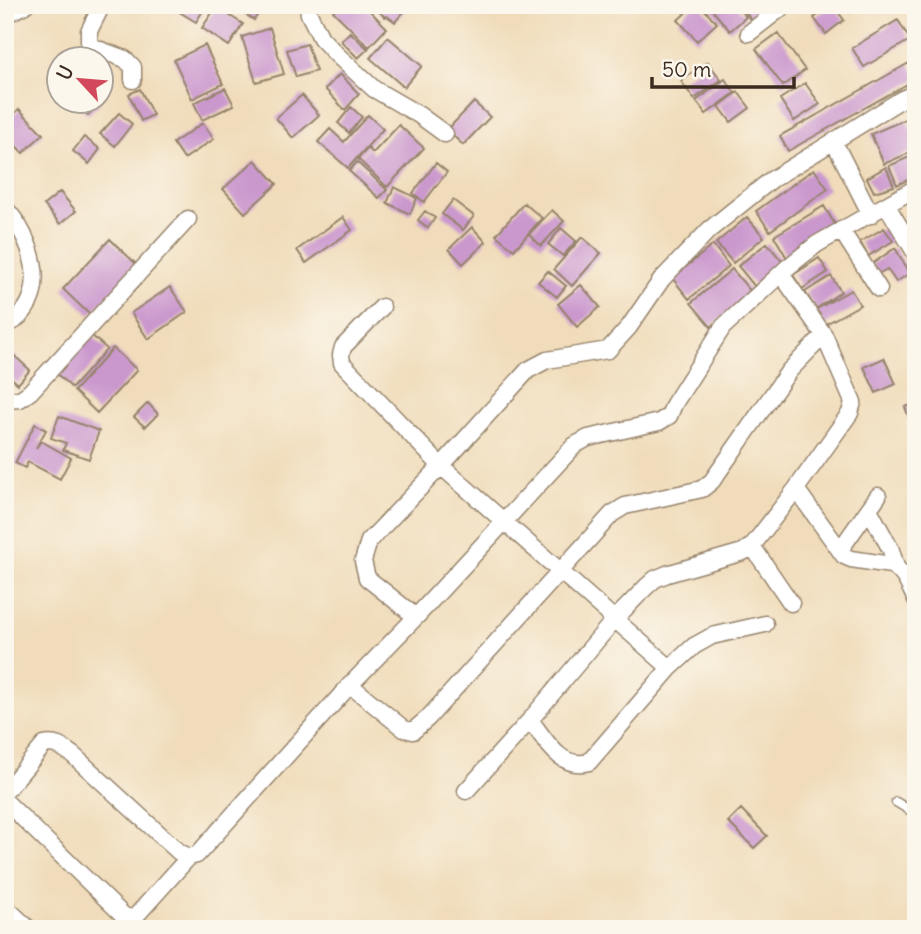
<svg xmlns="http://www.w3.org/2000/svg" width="921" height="934" font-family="Delius,sans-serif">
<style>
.building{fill:#cb98ce}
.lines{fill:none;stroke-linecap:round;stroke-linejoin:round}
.lane-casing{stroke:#96836c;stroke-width:11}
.street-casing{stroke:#96836c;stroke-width:19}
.lane{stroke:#fff;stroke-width:8}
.street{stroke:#fff;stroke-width:16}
</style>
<rect width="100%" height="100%" fill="#fbf7ec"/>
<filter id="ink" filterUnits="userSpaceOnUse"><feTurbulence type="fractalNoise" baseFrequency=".0143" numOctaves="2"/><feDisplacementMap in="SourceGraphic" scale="14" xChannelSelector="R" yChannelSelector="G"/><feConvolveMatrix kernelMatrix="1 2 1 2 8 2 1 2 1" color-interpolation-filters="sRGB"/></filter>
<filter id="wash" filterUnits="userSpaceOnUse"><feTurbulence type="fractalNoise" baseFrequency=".00686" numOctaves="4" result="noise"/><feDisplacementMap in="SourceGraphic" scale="28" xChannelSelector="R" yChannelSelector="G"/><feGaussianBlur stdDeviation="1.57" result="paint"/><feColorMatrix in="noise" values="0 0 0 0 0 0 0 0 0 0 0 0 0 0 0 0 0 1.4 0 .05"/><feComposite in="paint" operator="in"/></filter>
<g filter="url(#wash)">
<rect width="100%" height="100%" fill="#f0dcba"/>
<g id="blocks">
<path class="building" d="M174,5H200L204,9L196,22L173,8Z
M231,5H264L254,20Z
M339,5H364L387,28L369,47L333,11Z
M372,5H410L395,22L387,16L385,17Z
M694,5H700L717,23L697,41L678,20Z
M708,5H735L746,17L730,31Z
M739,5H773L753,22Z
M831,5H833L844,20L826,34L814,18Z
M846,5H861L851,12Z
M216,7L243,24L229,46L202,28Z
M898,20L910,40L864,67L852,48Z
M270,28L284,74L256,82L242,37Z
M350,32L368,49L358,58L341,41Z
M778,33L805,70L783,86L756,49Z
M388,37L422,66L404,87L370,58Z
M307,44L316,71L296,77L287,50Z
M205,45L223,84L192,99L174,60Z
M708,62L721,80L694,99L681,81Z
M909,63L916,75V79L788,151L780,136Z
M340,74L359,94L345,110L325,89Z
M725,79L735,93L706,114L696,101Z
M805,83L820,104L794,121L780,99Z
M225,88L234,105L202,120L194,103Z
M140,89L153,115L141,121L129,94Z
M738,92L750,108L731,122L719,106Z
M302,95L319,115L293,138L276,118Z
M75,102H101L88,115Z
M474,102L490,117L463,145L447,130Z
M351,107L362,117L349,133L338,123Z
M19,109L43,134L23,153L5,135V123Z
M119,113L132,124L115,146L100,134Z
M368,115L383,129L348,168L318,142L330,129L344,142Z
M906,119L916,141V150L884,164L871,134Z
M203,123L214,139L184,159L173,143Z
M399,125L424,148L387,187L358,159L368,148L373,153Z
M84,137L100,149L89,164L73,151Z
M916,154V176L897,185L889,166Z
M255,160L277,184L245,213L223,189Z
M357,162L387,190L379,198L349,171Z
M436,163L447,172L424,202L413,193Z
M886,167L894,186L874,192L867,178Z
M814,169L828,189L770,231L756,211Z
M394,187L417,198L410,214L387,203Z
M60,192L76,211L60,224L44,205Z
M453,200L474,216L463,230L442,214Z
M524,203L542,218L514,250L496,235Z
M824,206L837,228L787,258L774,236Z
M552,210L564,221L541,246L529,234Z
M425,211L435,218L428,228L418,220Z
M343,217L352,230L306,263L297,250Z
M747,217L764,237L733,263L716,243Z
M472,227L486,242L463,264L449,249Z
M561,228L576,241L563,256L548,244Z
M884,228L893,241L868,256L860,242Z
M582,237L601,253L572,286L554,269Z
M110,239L137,265L90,315L63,289Z
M767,243L785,265L756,288L738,266Z
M713,245L729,266L689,299L672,278Z
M895,248L910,273L896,282L887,269L878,274L872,264Z
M819,258L828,272L802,289L793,275Z
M732,269L752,293L711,327L691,303Z
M548,271L566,286L557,297L538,282Z
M831,276L841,292L816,309L805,292Z
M581,285L600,307L577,327L558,304Z
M170,287L187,312L148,339L131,313Z
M851,290L860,305L824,325L815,310Z
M91,335L107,349L72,388L56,373Z
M113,348L137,370L97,413L74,391Z
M7,349L30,370L18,384L5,372V352Z
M884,358L896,384L876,393L864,367Z
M148,403L158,414L145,427L134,417Z
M916,403V424L912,426L905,407Z
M59,416L99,431L89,459L63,450L66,443L51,438Z
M35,424L46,430L36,448L41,441L71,458L60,479L28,462L25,468L15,463Z
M741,809L767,836L754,848L728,822Z"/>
</g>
</g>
<g filter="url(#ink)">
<use href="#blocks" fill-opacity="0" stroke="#96836c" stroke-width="2"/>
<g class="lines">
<g class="lane-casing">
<path id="lane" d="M896,802L916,814"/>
</g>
<g class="street-casing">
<path id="street" d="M102,5L89,31V42L95,48L125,59L133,67V80
M308,5L309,14L321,38L336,54L374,89L419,115L445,134
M5,15L25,5
M749,33L785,5
M834,142L871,215
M887,206L916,254
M5,208C32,237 51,293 14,321
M841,230L879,289
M382,307L343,347L341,355L342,363L441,466L670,668
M5,400L20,399L30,392L188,219
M796,489L844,556L851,559L891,565C905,572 909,586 916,600
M869,509L891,550L896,567
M752,546L791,603
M840,550L878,496
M416,617L367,578L363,561L369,541L441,466L528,370L547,360L608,350L629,327L662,279L709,230L771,180L902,99L916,93
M350,685L404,729L413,731L428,718L612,514L625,506L702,489L712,481L789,371L824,335
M530,720C546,740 560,770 589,762L670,668L694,646L712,636L765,624
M466,791L530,720L614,620L646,587L655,579L667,574L743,552L752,546L796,489L850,413L853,402L824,335L781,274
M5,792L44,745C56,742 63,748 73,755L179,852L189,857L197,855L350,685L416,617L575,445L588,438L659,422L669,416L674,404L723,327L788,267L817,244L916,188
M5,801L124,916L129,918L135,917L189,857
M5,907L29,929"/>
</g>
<use href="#lane" class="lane"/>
<use href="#street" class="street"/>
</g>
</g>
<rect width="921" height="934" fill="none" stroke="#fbf7ec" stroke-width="28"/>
<g transform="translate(80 80) rotate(296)"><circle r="33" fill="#fbf7ec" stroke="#aea59a" stroke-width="2"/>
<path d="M0-5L12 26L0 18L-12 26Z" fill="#d1495b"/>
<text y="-10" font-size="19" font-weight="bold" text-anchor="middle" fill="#3b2a1e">U</text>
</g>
<path d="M652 77v10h142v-10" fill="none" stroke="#3b2a1e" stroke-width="3.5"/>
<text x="662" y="77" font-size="21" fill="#3b2a1e" stroke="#fbf7ec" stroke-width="5" paint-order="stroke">50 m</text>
</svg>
